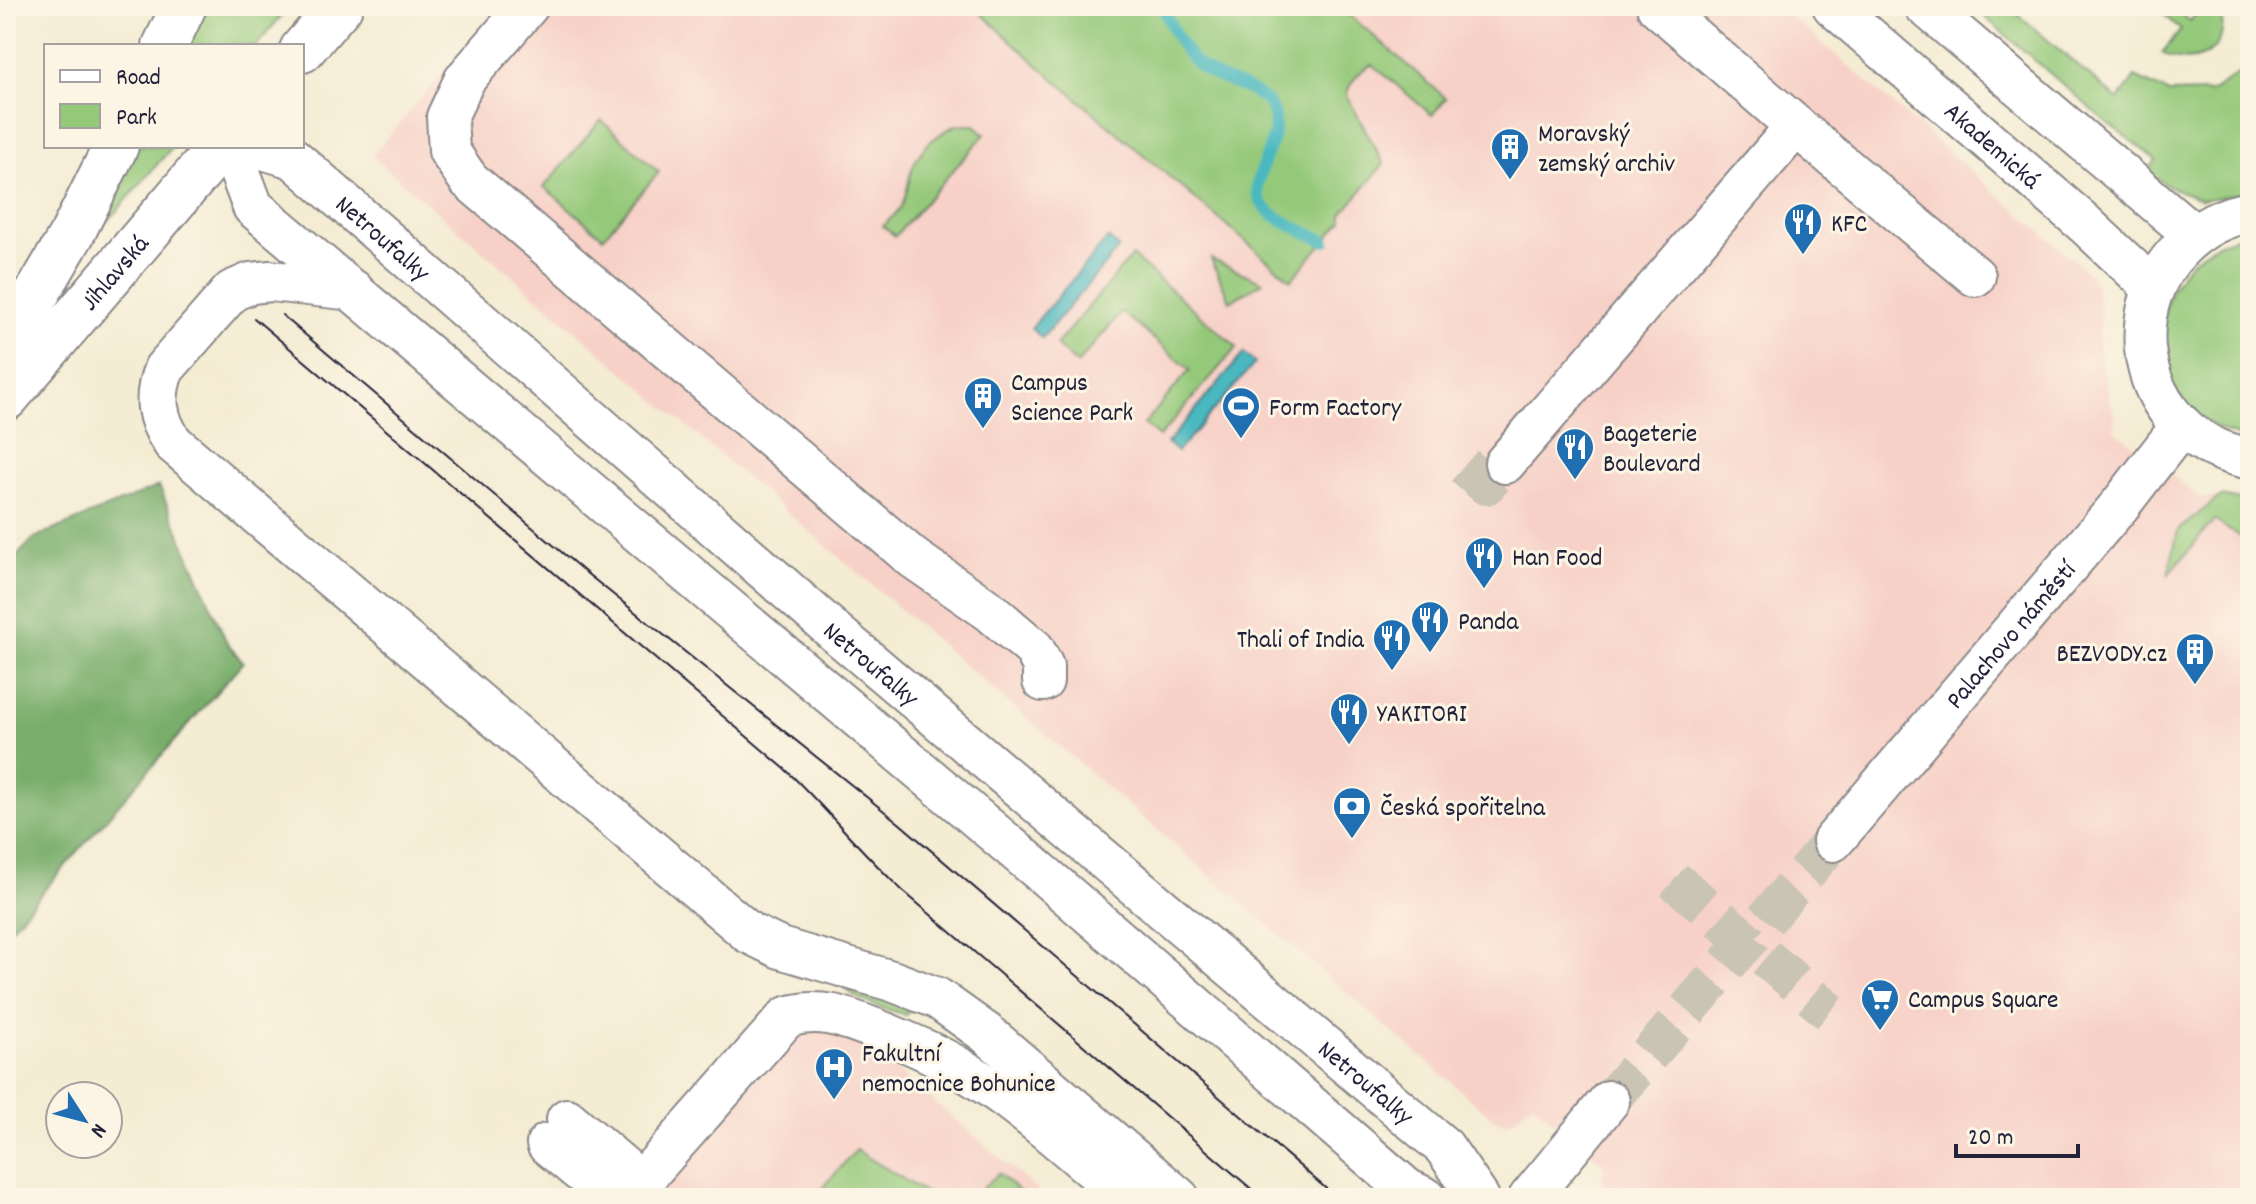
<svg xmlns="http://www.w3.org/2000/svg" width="2256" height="1204" font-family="Dekko,sans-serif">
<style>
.built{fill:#f7d1c8}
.green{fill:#95c97a;stroke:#5c765a;stroke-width:2}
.forest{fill:#78ad6a;stroke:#4d6852;stroke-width:2}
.water{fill:#49b8bf;stroke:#366d7d;stroke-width:2}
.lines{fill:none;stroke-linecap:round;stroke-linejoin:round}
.stream{stroke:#49b8bf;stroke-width:12}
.minor-tunnel{stroke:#cac4b5;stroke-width:40;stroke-dasharray:40 20;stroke-linecap:butt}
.minor-casing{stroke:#8b8787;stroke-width:44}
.major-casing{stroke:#8b8787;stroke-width:48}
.highway-casing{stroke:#8b8787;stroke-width:48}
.minor{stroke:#fff;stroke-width:40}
.major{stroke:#fff;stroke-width:44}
.highway{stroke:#fff;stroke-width:44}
.tram{stroke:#22223b;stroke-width:2}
.labels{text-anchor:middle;stroke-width:6;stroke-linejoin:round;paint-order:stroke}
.poi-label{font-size:26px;fill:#22223b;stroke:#fcf5e5;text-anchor:start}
.street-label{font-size:26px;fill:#22223b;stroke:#fcf5e5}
</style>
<rect width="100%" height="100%" fill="#fcf5e5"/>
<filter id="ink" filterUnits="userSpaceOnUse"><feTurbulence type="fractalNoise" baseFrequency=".0125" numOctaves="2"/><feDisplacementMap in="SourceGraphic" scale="16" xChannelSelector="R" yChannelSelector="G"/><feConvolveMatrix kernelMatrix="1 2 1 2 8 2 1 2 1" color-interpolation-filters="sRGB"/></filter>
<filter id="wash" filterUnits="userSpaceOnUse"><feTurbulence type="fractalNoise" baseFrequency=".006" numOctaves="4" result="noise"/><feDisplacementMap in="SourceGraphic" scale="32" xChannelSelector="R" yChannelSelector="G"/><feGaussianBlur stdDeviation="1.8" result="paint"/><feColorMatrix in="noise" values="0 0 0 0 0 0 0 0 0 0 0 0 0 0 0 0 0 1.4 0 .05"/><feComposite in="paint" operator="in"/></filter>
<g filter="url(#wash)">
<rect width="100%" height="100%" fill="#f4ecd3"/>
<path class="built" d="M499,6H1779L2088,272L2095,284L2100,307L2099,353L2115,420L2114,430L2200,498L2221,496L2250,502V1198H1615L1607,1192L1601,1179L1605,1166L1532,1102L1515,1119L1507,1123L1495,1120L372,156Z
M820,1004L1046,1198H652Z"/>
<path class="green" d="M207,6H290L256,46H186Z
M973,6H1339L1446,98L1432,115L1373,65C1362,67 1347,85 1347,96L1384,164L1342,214V221L1291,280L1039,66Z
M1972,6H2008L2118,100L2135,77L2169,93L2211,92L2244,70L2250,57V192L2202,200L2173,188L2147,173L2156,160L2104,120Z
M2154,6H2172L2190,21L2203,6H2217C2237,45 2197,73 2162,53L2181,30Z
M601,120L659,172L603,237L544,187Z
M956,125H975L985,134L895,236L883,226C889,220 896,214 901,207C906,197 908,186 910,176C917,149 933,137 956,125Z
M130,146H173L111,218L104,223L97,220Z
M2250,232V439C2185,428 2148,369 2166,306C2170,291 2179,274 2190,263C2207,246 2228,239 2250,232Z
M1132,256L1237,347L1159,437L1144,424L1190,370L1122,312L1077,364L1056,345Z
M1211,259L1263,282L1230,301Z
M2221,496L2250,502V543L2214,520L2168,575L2178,530Z
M845,988L916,1004L906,1015C886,1009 860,1003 845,988Z
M856,1150L934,1198H814Z
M998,1173L1027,1198H973Z"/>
<path class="forest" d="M159,486L227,643L243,662L6,934V568L34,538Z"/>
<path class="water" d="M1108,238L1119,248L1042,338L1031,328Z
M1244,353L1255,363L1177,452L1167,443Z"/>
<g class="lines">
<path class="stream" d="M1165,12C1175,35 1185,57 1207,71C1223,82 1260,89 1270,106C1292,142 1232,184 1271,213C1286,225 1308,232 1325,241"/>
</g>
</g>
<g filter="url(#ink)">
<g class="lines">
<path class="minor-tunnel" d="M1464,466L1486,485L1505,463
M1674,880L1830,1012
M1609,1101L1833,841"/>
<g class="minor-casing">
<g id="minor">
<path d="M528,6L465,79L447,117L449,151L469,180L913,558L991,612L1034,649L1043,666V681"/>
<path id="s1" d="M1833,6L2085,224L2153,288"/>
<path d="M1925,6L2194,235"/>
<path d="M1796,126L1975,276"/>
<path d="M230,146L253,207L1043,874L1407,1189L1426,1198"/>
<path id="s2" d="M253,146L293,158L835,632L1444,1147L1479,1198"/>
<path d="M2250,212C2223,216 2200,229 2181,248C2125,303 2134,402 2204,442C2218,451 2234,455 2250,459"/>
<path d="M353,290L271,281L251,283L232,291L164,369C153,397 156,419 173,443L749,933L780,948L892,981L937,998L986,1033L1179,1198"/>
<path d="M1505,463L1796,126L1657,6"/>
<path id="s3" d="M1833,841L2120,505L2182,425"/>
<path d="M567,1119L641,1182"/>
<path d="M547,1144L612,1198"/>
<path d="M627,1198L787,1017C820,1007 844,1017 875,1029C903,1040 932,1052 958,1067C1017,1100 1075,1155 1127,1198"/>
<path d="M1529,1198L1609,1101"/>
</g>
</g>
<g class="major-casing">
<g id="major">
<path d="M302,50L340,6"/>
<path id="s4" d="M6,398L221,146"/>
</g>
</g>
<g class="highway-casing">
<path id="highway" d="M165,46L184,6
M6,347L72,234L116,146"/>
</g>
<use href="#minor" class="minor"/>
<use href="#major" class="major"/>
<use href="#highway" class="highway"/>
<path class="tram" d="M282,315L585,572L899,823L1337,1198
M254,318L785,769C826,808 861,852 903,891L1262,1198"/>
</g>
</g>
<defs>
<g id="building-pin" transform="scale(2)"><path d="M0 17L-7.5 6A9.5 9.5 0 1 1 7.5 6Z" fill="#1f6fb2" stroke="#fcf5e5"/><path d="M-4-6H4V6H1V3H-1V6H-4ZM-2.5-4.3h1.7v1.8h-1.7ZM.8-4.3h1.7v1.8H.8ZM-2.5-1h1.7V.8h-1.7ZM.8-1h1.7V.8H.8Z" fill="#fff"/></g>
<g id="restaurant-pin" transform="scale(2)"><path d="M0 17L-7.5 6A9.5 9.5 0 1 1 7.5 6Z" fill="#1f6fb2" stroke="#fcf5e5"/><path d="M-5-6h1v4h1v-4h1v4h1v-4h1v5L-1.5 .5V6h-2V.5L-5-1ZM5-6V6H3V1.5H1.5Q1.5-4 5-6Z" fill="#fff"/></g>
<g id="stadium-pin" transform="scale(2)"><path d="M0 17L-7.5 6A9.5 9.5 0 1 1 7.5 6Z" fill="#1f6fb2" stroke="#fcf5e5"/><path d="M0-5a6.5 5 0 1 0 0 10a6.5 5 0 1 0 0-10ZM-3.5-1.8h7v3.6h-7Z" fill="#fff"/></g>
<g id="bank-pin" transform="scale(2)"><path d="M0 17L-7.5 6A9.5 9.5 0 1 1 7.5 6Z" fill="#1f6fb2" stroke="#fcf5e5"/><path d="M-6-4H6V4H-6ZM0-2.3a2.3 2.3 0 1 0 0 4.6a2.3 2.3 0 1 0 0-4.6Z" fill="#fff"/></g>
<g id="supermarket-pin" transform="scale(2)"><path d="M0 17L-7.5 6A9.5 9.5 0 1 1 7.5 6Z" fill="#1f6fb2" stroke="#fcf5e5"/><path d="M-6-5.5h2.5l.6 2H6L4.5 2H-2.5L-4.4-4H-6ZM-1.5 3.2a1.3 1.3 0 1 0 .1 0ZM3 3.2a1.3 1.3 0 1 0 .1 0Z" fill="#fff"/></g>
<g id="hospital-pin" transform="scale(2)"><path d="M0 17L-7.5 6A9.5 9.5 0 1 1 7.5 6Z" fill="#1f6fb2" stroke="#fcf5e5"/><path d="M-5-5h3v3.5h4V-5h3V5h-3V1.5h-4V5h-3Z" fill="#fff"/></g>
</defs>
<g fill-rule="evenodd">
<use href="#building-pin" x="1510" y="147"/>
<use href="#restaurant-pin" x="1803" y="222"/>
<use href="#building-pin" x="983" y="396"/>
<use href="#stadium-pin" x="1241" y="406"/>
<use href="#restaurant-pin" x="1575" y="447"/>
<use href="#restaurant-pin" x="1484" y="556"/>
<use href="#restaurant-pin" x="1430" y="620"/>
<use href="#restaurant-pin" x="1392" y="638"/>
<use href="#building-pin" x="2195" y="652"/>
<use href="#restaurant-pin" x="1349" y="712"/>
<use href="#bank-pin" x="1352" y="806"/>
<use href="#supermarket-pin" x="1880" y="998"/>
<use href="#hospital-pin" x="834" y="1067"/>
</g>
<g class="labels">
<g class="poi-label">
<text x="1538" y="141">Moravský<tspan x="1538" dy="30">zemský archiv</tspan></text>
<text x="1831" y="231">KFC</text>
<text x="1011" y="390">Campus<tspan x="1011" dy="30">Science Park</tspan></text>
<text x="1269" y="415">Form Factory</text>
<text x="1603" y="441">Bageterie<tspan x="1603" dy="30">Boulevard</tspan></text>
<text x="1512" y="565">Han Food</text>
<text x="1458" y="629">Panda</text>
<text x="1364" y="647" text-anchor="end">Thali of India</text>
<text x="2167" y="661" text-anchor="end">BEZVODY.cz</text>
<text x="1377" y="721">YAKITORI</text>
<text x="1380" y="815">Česká spořitelna</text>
<text x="1908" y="1007">Campus Square</text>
<text x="862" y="1061">Fakultní<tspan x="862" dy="30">nemocnice Bohunice</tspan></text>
</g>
<g class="street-label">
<text dy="9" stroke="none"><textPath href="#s1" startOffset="212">Akademická</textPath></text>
<text dy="9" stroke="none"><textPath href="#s2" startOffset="162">Netroufalky</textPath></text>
<text dy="9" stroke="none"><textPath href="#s4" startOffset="166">Jihlavská</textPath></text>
<text dy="9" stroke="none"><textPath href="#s3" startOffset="272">Palachovo náměstí</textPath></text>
<text dy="9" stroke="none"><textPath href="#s2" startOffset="810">Netroufalky</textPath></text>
<text dy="9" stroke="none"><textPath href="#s2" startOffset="1458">Netroufalky</textPath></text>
</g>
</g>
<rect width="2256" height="1204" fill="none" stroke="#fcf5e5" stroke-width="32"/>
<rect x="44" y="44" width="260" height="104" fill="#fcf5e5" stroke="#a5a1a1" stroke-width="2"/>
<rect x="60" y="70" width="40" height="12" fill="#ffffff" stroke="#a5a1a1" stroke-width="2"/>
<text x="116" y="84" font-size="24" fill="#22223b">Road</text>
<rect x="60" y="104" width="40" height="24" fill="#95c97a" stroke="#a5a1a1" stroke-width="2"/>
<text x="116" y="124" font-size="24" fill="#22223b">Park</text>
<g transform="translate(84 1120) rotate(126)"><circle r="38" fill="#fcf5e5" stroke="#a5a1a1" stroke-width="2"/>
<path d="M0-6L14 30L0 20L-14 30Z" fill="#1f6fb2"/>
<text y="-12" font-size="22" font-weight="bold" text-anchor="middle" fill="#22223b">N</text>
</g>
<path d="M1956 1144v12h122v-12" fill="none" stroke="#22223b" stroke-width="4"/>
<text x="1968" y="1144" font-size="24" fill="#22223b" stroke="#fcf5e5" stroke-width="6" paint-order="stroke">20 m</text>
</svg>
